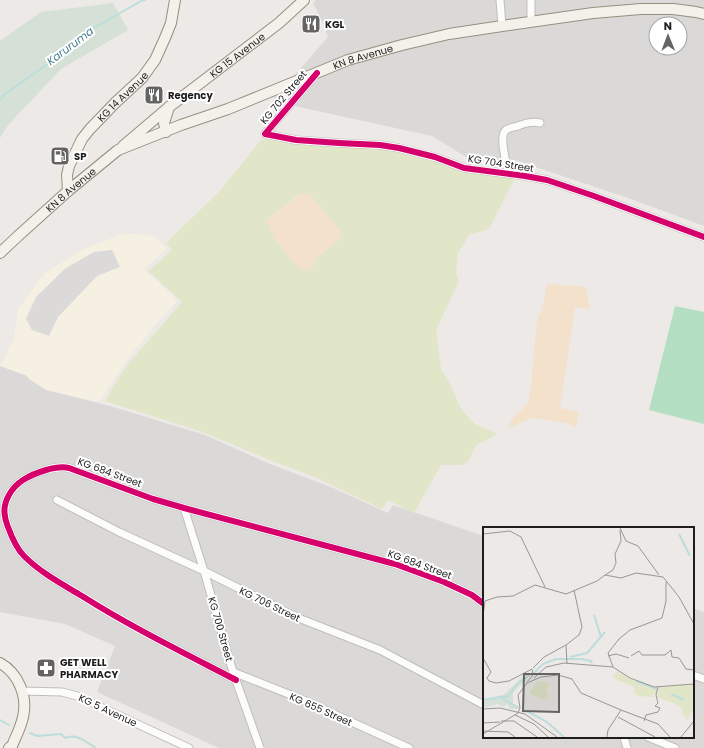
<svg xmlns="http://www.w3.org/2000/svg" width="704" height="748" font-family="Poppins,sans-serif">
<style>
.residential{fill:#dbd9d7;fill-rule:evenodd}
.education{fill:#f5f0e2}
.grass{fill:#e0e6c7;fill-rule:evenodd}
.wetland{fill:#d5e1d6}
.sand{fill:#f3e1cc}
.pitch{fill:#b4dfc2}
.parking{fill:#dcdad9}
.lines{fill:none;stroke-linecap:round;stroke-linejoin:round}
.stream{stroke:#bcdddc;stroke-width:2}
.street-casing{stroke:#bfbebc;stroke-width:9}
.secondary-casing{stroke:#949080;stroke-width:12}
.street{stroke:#fcfcfb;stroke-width:7}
.secondary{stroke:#f3f1ea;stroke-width:10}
.cycleway-casing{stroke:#fff;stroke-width:8}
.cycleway{stroke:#d6006c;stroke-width:6}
.labels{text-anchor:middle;stroke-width:4;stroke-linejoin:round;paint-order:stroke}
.poi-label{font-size:10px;font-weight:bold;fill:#1d1d1d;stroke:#fff;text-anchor:start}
.street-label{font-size:10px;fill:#1d1d1d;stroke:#fff}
.water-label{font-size:11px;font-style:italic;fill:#477e8f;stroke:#fff}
.inset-river{fill:none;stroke:#bcdddc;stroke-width:2}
.inset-road{fill:none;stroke:#999796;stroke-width:1}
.view{fill:#656463;fill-opacity:0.15;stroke:#656463;stroke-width:2}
.inset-edge{fill:none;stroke:#1d1d1d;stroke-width:2}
</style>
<rect width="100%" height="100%" fill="#ece9e6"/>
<path class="residential" d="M316,0H704V226L628,198L515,160H471L432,136L272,101L328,37L324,25L313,3ZM656,24H680V48H656Z
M0,366L30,377L32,380L50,391L110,406L205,435L270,464L331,487L388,513L393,505L484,536V737H693V608L704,612V748H219L97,692L115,646L65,624L0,612Z"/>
<path class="education" d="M125,233L155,236L167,249L144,269L178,301L152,329L124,364L99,402L46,390L29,379L26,375L0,366L14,339L18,309L44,274L83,249Z"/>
<path class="grass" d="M267,139L324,142L389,143L419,150L467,170L516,176L489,229L469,235L458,253L456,273L459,281L436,330L441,369L450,384L461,409L475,424L498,434L476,445L468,462L462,465H441L414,513L388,500L382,509L317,478L270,460L203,432L105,401L123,371L141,349L182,302L149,271L172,250L166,243L219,192L261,140ZM300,193L340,239L318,256L311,269L266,220L284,207Z"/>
<path class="wetland" d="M113,3L128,30L61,69L7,126L0,138V41L41,12Z"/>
<path class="sand" d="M301,193L310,194L341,232L340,239L318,256L311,269L304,270L296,265L275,240L266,220C279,212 289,203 301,193Z
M547,284L586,287L590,309L575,307L560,408L579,412L576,427L566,423L531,418L509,428L511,420L528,403L531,387L537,321L542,310Z"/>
<path class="pitch" d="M675,306L704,312V424L649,410Z"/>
<path class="parking" d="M112,250L120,267L97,276L58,317L49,336L32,330L26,319L36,297L66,268L94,252Z"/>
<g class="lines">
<path class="stream" d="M0,100L5,94L49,63L92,29L141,1L145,0
M0,720L9,725
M30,733L37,736L61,734L65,738C77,733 86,742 96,748"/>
<g class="street-casing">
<path id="street" d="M500,0L502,26
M531,0V22
M315,75L265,134L296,140L339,143L380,145L399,148L435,157L464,168L525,176L547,180L594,196L704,237
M508,173C507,164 498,136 506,130C509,128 514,127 518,126C526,123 532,121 540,123
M57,500L119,532L204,571L296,617L380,650L484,705
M184,508L204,571L233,672L260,748
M233,672L301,699L409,748
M693,675L704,679
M236,680C184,653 131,627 82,596C62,584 41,573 24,556C16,548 12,538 8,527C7,524 5,519 5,516C2,502 12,487 23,480C34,473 56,465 69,468L153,499L184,508L395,564L444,582L472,595L484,604
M22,691L62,692L77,696L189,748
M624,737L627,748
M648,737L675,748"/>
</g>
<g class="secondary-casing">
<g id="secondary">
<path d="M166,132L164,123L169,107"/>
<path id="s1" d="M123,146L169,107L279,23L304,0"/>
<path id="s2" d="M68,191L67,175L69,166L82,139L90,129L115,103L142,78L155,60L165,38L171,23L175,0"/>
<path id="s3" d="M0,253L18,236L68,191L118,150L181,125L228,109L348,60L402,45L449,34L502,26L593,13L641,9H673L696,12L704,14"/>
<path d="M0,663C18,673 28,696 23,717C21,727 16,736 12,746L9,748"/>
</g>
</g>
<use href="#street" class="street"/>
<use href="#secondary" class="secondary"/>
<g class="cycleway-casing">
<path id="cycleway" d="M317,73L265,134L296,140L339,143L380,145L399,148L435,157L464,168L525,176L547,180L594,196L704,237
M236,680C184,653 131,627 82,596C62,584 41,573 24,556C16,548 12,538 8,527C7,524 5,519 5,516C2,502 12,487 23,480C34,473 56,465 69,468L153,499L184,508L395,564L444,582L472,595L484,604"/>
</g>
<use href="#cycleway" class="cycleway"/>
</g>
<defs>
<g id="restaurant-square" transform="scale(1)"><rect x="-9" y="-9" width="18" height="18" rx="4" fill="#656463" stroke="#fff"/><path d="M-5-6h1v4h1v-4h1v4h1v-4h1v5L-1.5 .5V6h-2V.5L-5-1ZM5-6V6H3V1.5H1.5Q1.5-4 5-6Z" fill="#fff"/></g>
<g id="fuel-square" transform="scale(1)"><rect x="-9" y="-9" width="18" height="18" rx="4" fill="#656463" stroke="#fff"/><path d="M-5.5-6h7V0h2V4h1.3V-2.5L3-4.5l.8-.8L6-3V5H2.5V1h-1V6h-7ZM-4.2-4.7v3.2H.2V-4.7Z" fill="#fff"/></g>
<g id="pharmacy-square" transform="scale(1)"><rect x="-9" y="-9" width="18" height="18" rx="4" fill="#656463" stroke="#fff"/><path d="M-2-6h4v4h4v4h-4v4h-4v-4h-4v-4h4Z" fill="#fff"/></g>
</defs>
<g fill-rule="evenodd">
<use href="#restaurant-square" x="311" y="24"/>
<use href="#restaurant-square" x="154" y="95"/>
<use href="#fuel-square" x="60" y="156"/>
<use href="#pharmacy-square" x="46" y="668"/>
</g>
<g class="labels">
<g class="poi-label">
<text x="325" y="28">KGL</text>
<text x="168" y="99">Regency</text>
<text x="74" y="160">SP</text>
<text x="60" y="666">GET WELL<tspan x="60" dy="12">PHARMACY</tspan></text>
</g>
<g class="street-label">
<text dy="4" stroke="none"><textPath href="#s1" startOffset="146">KG 15 Avenue</textPath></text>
<text dy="4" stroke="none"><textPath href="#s3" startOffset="419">KN 8 Avenue</textPath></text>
<text dy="4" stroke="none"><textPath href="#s2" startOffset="114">KG 14 Avenue</textPath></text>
<text transform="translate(283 97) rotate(-50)" y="4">KG 702 Street</text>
<text transform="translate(501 163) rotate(9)" y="4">KG 704 Street</text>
<text dy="4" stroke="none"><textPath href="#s3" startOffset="95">KN 8 Avenue</textPath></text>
<text transform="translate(110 472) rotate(20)" y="4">KG 684 Street</text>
<text transform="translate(420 564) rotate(20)" y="4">KG 684 Street</text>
<text transform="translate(270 604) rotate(26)" y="4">KG 706 Street</text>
<text transform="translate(221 629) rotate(74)" y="4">KG 700 Street</text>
<text transform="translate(321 709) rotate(24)" y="4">KG 655 Street</text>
<text transform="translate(108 710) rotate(25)" y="4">KG 5 Avenue</text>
</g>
<g class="water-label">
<text transform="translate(70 46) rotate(-37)" y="4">Karuruma</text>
</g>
</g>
<g transform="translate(483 527)">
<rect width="211" height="211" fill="#ece9e6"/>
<path d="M134,144L154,155L174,161L173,167H170V170L155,169L150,165L152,162L149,159L130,151ZM54,154L67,156L63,164L66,169L61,173L46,167ZM211,157V180L204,195L203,190L198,187L200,184L197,179L174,170L176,160Z" fill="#e0e6c7"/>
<path d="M43,147L47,148L30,166V178L36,181L34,182H27L24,177L20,180L15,177L0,181V172L20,168Z" fill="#d5e1d6"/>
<path class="inset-river" d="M196,7L207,29M111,88L118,110M87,130L104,126L122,105M51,146L60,137L73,132H99L108,134L109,136M153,154L174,162M188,169L191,168L201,173M17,170L26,169L33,158L48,147M0,173L17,170L36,181M42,183L64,195L81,210"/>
<path class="inset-road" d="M137,1L143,14L155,19L176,48M0,7L27,4L38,10L62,60M122,48L130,43L133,36L132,27L138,14L137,3M0,89L2,74L14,70L30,69L52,58L83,67L114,54L122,48L138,51L153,46L180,50L196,70L211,97M125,129L133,127L146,131M148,129L156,124L159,128H182L188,123L189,130L196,131L203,142L211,143M0,131L8,145L4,151L6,154L13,156L26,154L49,142L50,148L44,155M84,137L83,118L96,108L99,100L91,63M130,140L125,126L136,112L147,103L179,91L183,74V55M50,141L61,130L83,118M51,151L63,140L81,136L130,140L147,151L171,160L211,157M0,182L17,181L42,187L74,210M138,183L175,197L187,210M32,188L51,197L65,210M135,190L172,210M18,194H31L54,210M161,194L163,188L175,185L177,181L172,179L175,176L173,168L175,160M0,196L17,195M0,204L25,205L32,210M0,207L35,186L37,181L35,168L44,156L58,150L75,148L89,152L98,166L138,183L125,203L124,210M198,210L211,194"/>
<path class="view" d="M41,147H76V185L40,184Z"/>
<rect width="211" height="211" class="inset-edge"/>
</g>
<g transform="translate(668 36) rotate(359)"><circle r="19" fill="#ffffff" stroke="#a5a5a5"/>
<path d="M0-3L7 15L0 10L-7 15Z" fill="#656463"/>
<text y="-6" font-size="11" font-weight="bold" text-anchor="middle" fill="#1d1d1d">N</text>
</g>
</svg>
